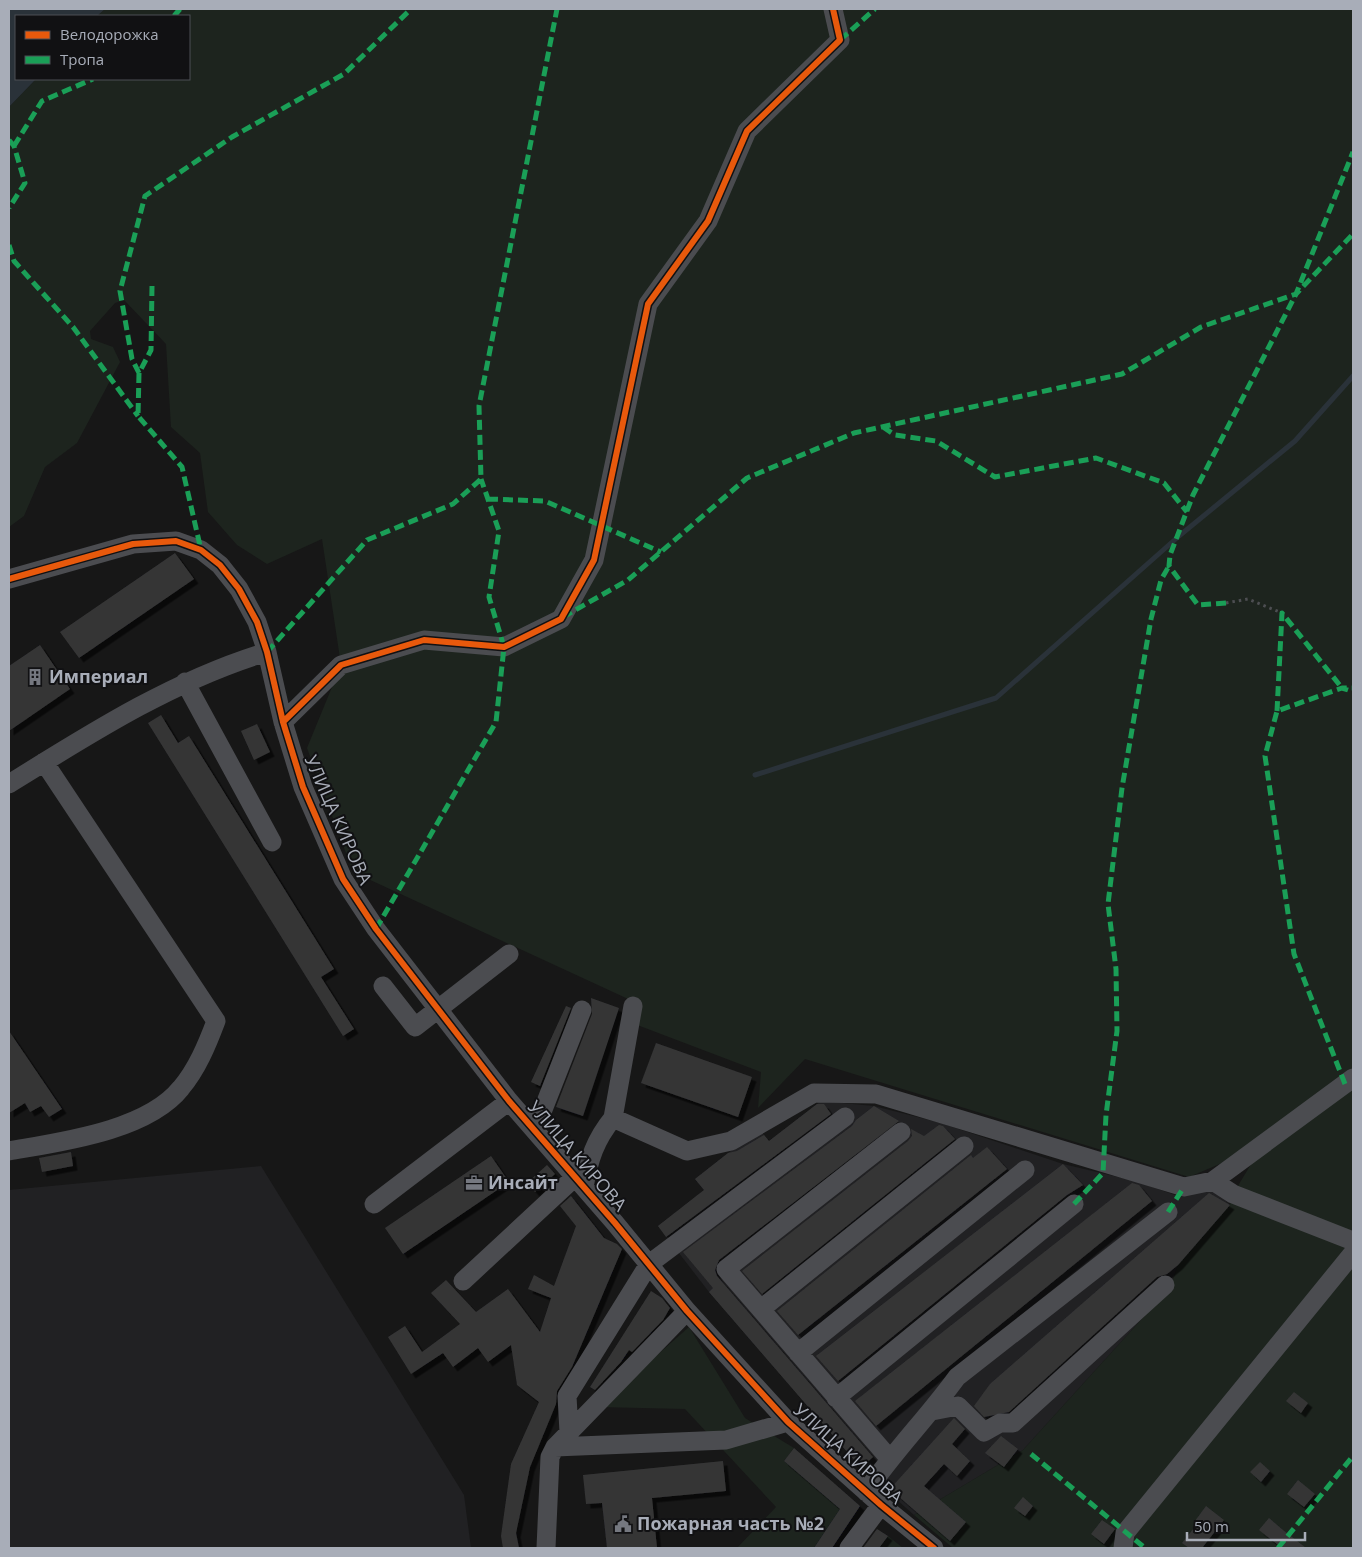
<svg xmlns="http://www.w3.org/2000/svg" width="1362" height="1557" font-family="'Open Sans',sans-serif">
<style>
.built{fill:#212123}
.green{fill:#1d241e}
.water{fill:#2a3239}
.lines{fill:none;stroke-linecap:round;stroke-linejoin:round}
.stream{stroke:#2a3239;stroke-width:5}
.building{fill:#353536;filter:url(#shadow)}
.path{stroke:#4d4e52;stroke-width:3;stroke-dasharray:2.5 4;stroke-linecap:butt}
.minor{stroke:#4b4c50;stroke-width:19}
.quiet{stroke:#1a9f57;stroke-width:5;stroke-dasharray:10 5;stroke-linecap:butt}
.cycleway-casing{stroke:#111113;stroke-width:9}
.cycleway{stroke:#e8590c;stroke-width:6}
.labels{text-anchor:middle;stroke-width:4;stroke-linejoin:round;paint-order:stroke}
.poi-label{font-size:18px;font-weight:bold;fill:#a8adb8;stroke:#111113;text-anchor:start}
.street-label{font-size:18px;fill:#a8adb8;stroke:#111113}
</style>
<defs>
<filter id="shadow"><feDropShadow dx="4.5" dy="4.5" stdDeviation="0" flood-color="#0009"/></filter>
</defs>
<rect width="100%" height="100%" fill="#171717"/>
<path class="built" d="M821,1101L874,1106L941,1123L1063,1164L1135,1181L1178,1196L1214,1189L1230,1205L1178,1265L1170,1288L1023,1450L914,1515L861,1468L709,1292L658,1226L704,1190L695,1179L759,1129L769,1141Z
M261,1166L464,1495L471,1548H9V1190Z"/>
<path class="green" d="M105,9H1353V1548H953L914,1515L1023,1450L1170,1288L1178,1265L1230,1205L1233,1194L1262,1146L1189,1177L805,1059L758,1108L761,1072L632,1023L639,1004L353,872L307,748L341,665L322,539L267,564L237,545L208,512L200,453L171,427L166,344L124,300L115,303L90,331L91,339L113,347L120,362L77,443L45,467L24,516L9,527V107L36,79H189V16H97Z
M689,1327L745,1418L794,1448L784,1461L840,1509L814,1548H737L776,1507L685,1409L598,1407Z
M888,1536L903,1548H879Z"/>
<path class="water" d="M9,9H105L97,16H16V79H36L9,107Z"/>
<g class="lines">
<path class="stream" d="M755,775L996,698L1179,536L1295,441L1353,376"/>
</g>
<path class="building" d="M175,553L194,579L79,658L60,632Z
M40,645L70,689L9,731V666Z
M161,715L178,743L189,736L334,969L321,977L354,1029L343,1036L148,723Z
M257,724L270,752L254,760L241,731Z
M591,998L619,1008L583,1116L556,1107L592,1014Z
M566,1006L571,1008L540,1086L531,1082Z
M9,1031L62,1109L49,1117L41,1106L30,1112L25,1103L9,1113Z
M656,1043L752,1077L738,1117L641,1083Z
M817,1104H824L831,1114L666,1237L658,1226L704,1190L695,1179L728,1153L737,1151L764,1135L769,1141Z
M874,1106L899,1121L719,1260L715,1270L717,1276L873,1457L861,1468L709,1292L713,1288L683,1252L852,1126L856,1120Z
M939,1125L943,1126L955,1139L762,1294L742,1271L908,1141L912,1136L911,1129L924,1136Z
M987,1147L1007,1169L798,1335L777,1311L971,1155L973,1158Z
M71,1152L73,1166L42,1172L39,1158Z
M491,1156L509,1182L403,1254L385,1228Z
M1063,1164L1083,1185L1067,1195L838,1381L816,1356Z
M547,1165L555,1174L535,1192L527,1183Z
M1132,1183L1139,1185L1152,1201L876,1426L855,1401Z
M1209,1193L1230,1205L1178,1265L1167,1274L1157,1277L1009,1412L984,1417L974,1406L990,1384Z
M571,1196L604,1238L617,1244L622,1249L572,1367L557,1391L556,1404L530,1467L516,1533L519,1548H503L501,1536L511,1464L539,1402L517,1385L511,1345L488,1362L478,1348L453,1367L443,1353L411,1374L388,1337L405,1326L422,1352L460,1324L431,1293L446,1280L476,1312L508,1289L540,1332L551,1298L528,1289L534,1275L554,1286L576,1226L560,1206Z
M651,1291L662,1298L670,1308L663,1320L632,1352L629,1350L621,1362L595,1390L590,1387Z
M1294,1392L1308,1403L1301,1413L1286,1401Z
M954,1418L965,1429L952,1444L970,1461L957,1476L944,1464L924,1486L966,1522L950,1541L890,1489Z
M1001,1436L1018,1449L1004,1467L985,1453Z
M794,1448L860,1506L832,1548H814L840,1509L784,1461Z
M723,1461L726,1491L652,1498L657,1548H607L602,1503L586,1504L583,1475Z
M1260,1462L1270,1471L1261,1482L1250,1472Z
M1298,1480L1315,1494L1304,1507L1287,1494Z
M1023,1497L1033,1506L1025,1516L1014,1508Z
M1206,1506L1224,1520L1202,1548H1189L1182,1543L1198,1523L1195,1521Z
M1269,1518L1283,1530L1306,1548H1282L1259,1530Z
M1102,1520L1115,1529L1104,1544L1091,1534Z
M877,1529L888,1536L879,1548H863Z"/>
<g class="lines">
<path class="path" d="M1226,603L1248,599L1282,613"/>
<path class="minor" d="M9,579L133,544L176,541L201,550L220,565L239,589L257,622L267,652L283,722L303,787L343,879L376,929L509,1101L615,1223L687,1311L788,1422L881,1505L934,1548
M185,682L272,842
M283,722L341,665L424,640L504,647L561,619L594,560L648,304L708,221L747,131L840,40L833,9
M9,784C91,733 174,680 267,652
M383,986L415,1027L509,954
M613,1118L633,1006
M535,1130L582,1010
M9,1151C60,1142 147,1131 181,1088C197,1069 207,1045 216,1021L44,762
M1213,1181L1233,1194L1353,1241
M584,1187C589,1159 595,1140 613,1118L687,1151L731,1141L814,1093L876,1094L1184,1187L1213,1181L1353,1078
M374,1204L509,1101
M463,1281L575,1177
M761,1309L964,1146
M798,1353L1025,1170
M836,1398L1074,1204
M932,1411L958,1406L984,1432L1000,1423H1013L1165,1285
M569,1432L567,1396L649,1264L845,1117
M555,1447L726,1440L788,1422
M889,1458L726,1269L901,1132
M866,1492C894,1451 928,1417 957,1377L1168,1212
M546,1548L550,1457L555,1447L687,1311
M849,1548L881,1505
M1123,1548L1125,1533L1353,1253"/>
<path class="quiet" d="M174,16L180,9
M840,40L875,9
M9,140L14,146L25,183L9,208
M14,146L42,101L93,79
M9,245L14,261L73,327L138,416
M152,286L151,350L139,373L138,416L182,467L201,550
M139,373L132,359L120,291L145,196L232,137L344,74L411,9
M883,427L895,435L936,441L995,477L1096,458L1164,483L1187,512
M488,499L545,501L661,552
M1226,603L1198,605L1169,566L1170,555L1193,495L1296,294L1353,152
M563,617L628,580L747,478L854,433L1122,374L1201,327L1296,294L1353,234
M267,652L367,540L453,504L481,479L479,406L557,9
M1277,711L1282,613L1342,688L1348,690
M376,929L496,722L504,647L489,597L499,531L481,479
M1345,1084L1294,954L1265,756L1277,711L1342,688H1353
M1074,1204L1103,1173L1106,1115L1117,1031L1116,969L1108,904L1122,788L1151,619L1161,580L1169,566
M1168,1212L1184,1187
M1031,1454L1145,1548
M1278,1548L1353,1456"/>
<g class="cycleway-casing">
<path id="cycleway" d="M9,579L133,544L176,541L201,550L220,565L239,589L257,622L267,652L283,722L303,787L343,879L376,929L509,1101L615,1223L687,1311L788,1422L881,1505L934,1548
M283,722L341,665L424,640L504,647L561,619L594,560L648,304L708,221L747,131L840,40L833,9"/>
</g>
<use href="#cycleway" class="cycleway"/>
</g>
<defs>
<g id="building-bare" transform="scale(1.35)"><path d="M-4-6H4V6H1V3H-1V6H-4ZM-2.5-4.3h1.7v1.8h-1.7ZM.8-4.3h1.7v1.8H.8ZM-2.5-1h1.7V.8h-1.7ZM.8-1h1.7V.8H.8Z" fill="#757880" stroke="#111113" stroke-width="2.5" paint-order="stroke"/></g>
<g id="office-bare" transform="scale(1.35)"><path d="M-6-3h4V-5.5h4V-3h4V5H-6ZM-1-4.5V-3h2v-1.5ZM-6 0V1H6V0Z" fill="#757880" stroke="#111113" stroke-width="2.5" paint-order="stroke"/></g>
<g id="civic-bare" transform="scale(1.35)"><path d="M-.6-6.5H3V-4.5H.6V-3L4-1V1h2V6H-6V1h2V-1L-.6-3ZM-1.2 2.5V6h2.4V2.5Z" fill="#757880" stroke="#111113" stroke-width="2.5" paint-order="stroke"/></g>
</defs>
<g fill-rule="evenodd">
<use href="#building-bare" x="35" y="677"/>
<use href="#office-bare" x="474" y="1183"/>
<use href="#civic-bare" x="623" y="1524"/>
</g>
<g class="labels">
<g class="poi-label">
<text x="49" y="683">Империал</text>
<text x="488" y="1189">Инсайт</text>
<text x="637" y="1530">Пожарная часть №2</text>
</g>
<g class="street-label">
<text transform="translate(338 820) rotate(66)" y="6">УЛИЦА КИРОВА</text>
<text transform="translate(577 1156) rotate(49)" y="6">УЛИЦА КИРОВА</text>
<text transform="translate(848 1454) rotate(42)" y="6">УЛИЦА КИРОВА</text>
</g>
</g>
<rect width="1362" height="1557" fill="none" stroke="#a8adb8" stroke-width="20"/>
<rect x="15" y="15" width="175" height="65" fill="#111113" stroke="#4d4f55"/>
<rect x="25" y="31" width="25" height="8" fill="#e8590c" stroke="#4d4f55"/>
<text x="60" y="40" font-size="15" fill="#a8adb8">Велодорожка</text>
<rect x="25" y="56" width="25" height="8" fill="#1a9f57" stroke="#4d4f55"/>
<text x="60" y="65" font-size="15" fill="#a8adb8">Тропа</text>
<path d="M1187 1532v8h118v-8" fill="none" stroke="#a8adb8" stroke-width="2.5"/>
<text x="1194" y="1532" font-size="15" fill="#a8adb8" stroke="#111113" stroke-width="4" paint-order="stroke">50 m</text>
</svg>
